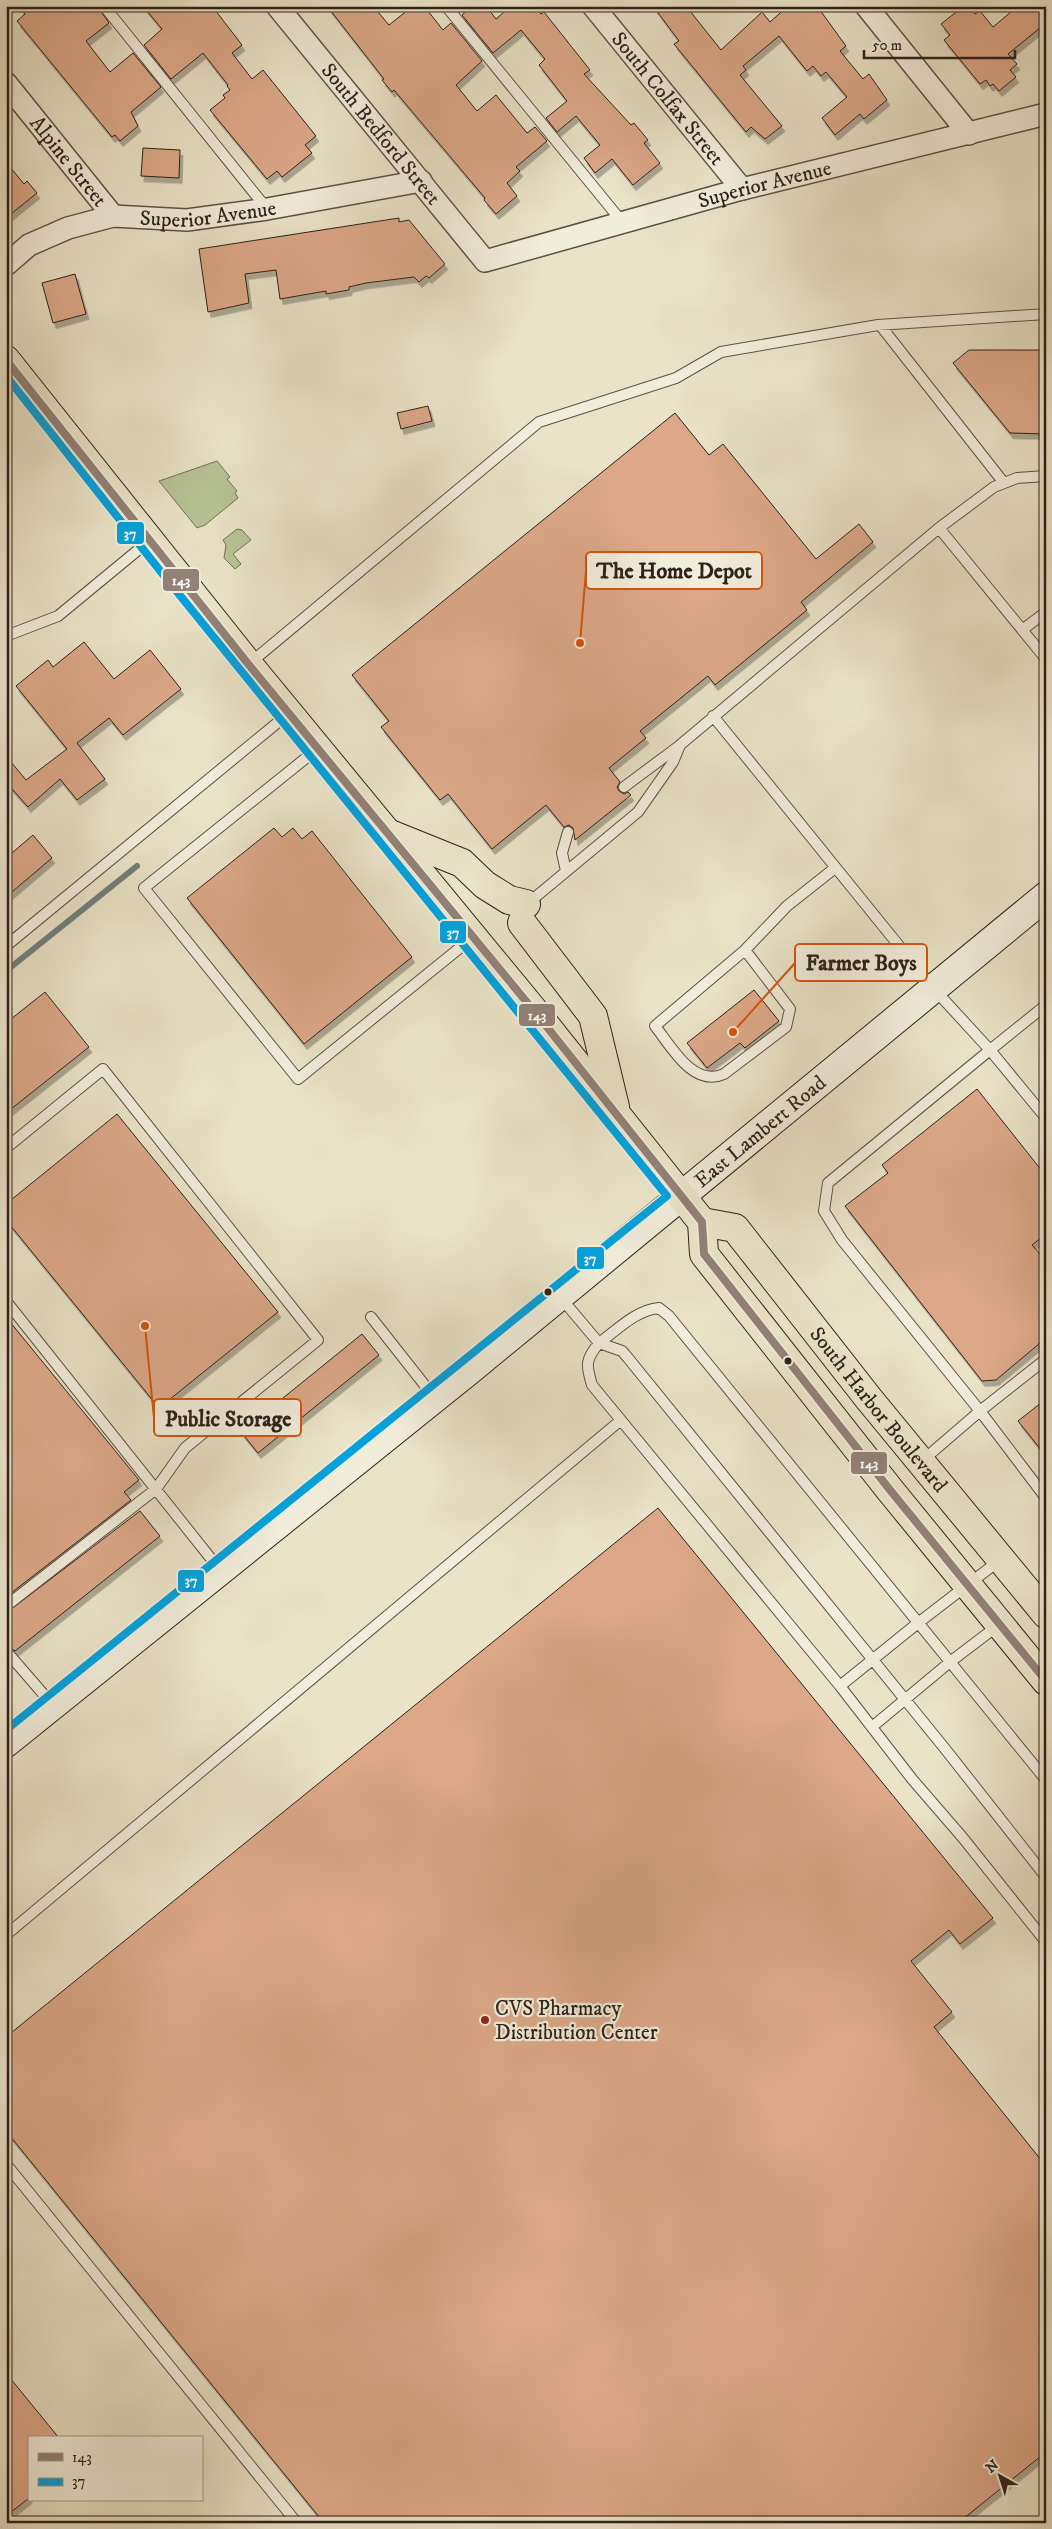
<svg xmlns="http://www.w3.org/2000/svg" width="1052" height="2529" font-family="'IM FELL DW Pica',serif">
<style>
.green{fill:#b7c395;stroke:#727258}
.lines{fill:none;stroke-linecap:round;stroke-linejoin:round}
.stream{stroke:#6f7f7c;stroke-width:6}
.building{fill:#dca888;stroke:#2e211a;filter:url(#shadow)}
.lane-casing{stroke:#5d5246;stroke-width:12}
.street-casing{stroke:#5d5246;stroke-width:24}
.secondary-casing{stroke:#2e211a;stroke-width:30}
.primary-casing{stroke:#2e211a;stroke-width:30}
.lane{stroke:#f1eddb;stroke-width:10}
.street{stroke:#f1eddb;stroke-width:21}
.secondary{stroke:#f1eddb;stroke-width:28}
.primary{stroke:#eae3c8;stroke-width:28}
.bus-1-casing{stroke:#f1eddb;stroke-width:11}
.bus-2-casing{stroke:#f1eddb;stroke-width:11}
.bus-1{stroke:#938177;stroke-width:8}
.bus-2{stroke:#05a1dc;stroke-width:8}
.bus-dot{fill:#2e211a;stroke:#f1eddb;stroke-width:2}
.poi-dot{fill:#8f2418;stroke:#f1eddb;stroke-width:2}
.labels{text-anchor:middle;stroke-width:4.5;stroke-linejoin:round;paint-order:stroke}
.street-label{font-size:21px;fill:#2e211a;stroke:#f1eddb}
.poi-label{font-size:21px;fill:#2e211a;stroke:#f1eddb;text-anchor:start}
.leader{fill:none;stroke:#d5530d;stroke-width:2}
.callout-dot{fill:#d5530d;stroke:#f1eddb;stroke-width:2}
.callout{fill:#f1eddb;stroke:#d5530d;stroke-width:2}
.callout-label{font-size:22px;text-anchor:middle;font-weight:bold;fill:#2e211a}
.line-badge{stroke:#f1eddb;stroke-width:2}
.badge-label{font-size:14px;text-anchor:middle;font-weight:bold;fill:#fff}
</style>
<defs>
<filter id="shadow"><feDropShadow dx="3" dy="5.5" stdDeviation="0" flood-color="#0004"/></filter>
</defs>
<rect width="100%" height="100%" fill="#eae3c8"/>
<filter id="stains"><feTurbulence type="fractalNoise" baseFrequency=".004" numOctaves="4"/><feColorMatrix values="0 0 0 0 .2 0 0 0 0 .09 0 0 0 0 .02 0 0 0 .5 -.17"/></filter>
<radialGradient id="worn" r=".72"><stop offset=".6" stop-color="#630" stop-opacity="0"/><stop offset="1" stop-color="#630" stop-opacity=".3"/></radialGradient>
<path class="green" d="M217,461L230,477L227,479L237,491L235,493L238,498L205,525L197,528L159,481Z
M237,529L242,530L251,540L233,554L241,564L235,569L224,558L226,545L223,540Z"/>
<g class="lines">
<path class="stream" d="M6,971L137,866"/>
</g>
<path class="building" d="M19,6H97L109,23L86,41L110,72L133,53L161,87L131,112L138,126L120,141L115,135L112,137L17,21L25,14Z
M143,6H212L242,45L232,53L252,79L263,70L316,136L305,145L312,153L282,177L277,171L267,179L210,110L225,98L223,95L230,90L227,86L228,85L203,53L171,79L144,45L162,29Z
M327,6H373L389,25L413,6H424L443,30L451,23L482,61L456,85L477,111L496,95L527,133L535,127L547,141L516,167L520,171L507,183L517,196L496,214L484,200L485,198L394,90L392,92L382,80L384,79Z
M472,6H486L496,19L511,6H534L541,14L544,12L590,70L584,74L631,125L634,123L648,140L644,143L660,163L633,185L612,159L595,173L584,158L600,145L576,116L557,132L546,118L567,101L539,65L545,59L521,30L493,53L462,15Z
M653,6H686L721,50L762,12L770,22L788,6H817L846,46L840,51L863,79L869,74L887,100L864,119L860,114L835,135L822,118L847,97L826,72L821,76L813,66L807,71L779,36L743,66L746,70L740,75L782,126L765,139L751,127L746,132L674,44L679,41Z
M964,6H969L975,14L980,11L993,27L1018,6H1034L1046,20V23L1008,54L1017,64L1010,70L1016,77L999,91L993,84L990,86L986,80L980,84L944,40L950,35L941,24Z
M143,148L180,150L179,178L141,176Z
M6,162L24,184L27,181L37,193L6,218Z
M399,218V222L409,220L445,264L429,278L426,276L419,282L414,277L366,283L349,287V290L326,294V291L280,299L276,270L245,274L249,303L208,312L199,249Z
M75,274L86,314L53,323L42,283Z
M969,350H1046V434L1010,433L953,363Z
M428,406L432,421L401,429L397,413Z
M675,413L709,455L723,444L816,559L859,524L873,542L801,602L807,610L715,685L708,676L640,731L646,738L609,768L620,782L617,787L619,791L624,794L628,792L631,795L575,840L573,828L569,825L564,827L546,805L492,849L448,794L440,800L381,727L389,721L352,675Z
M84,642L114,679L150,650L181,689L123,735L109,718L77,743L105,779L77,800L60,779L28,807L6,782V756L26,780L67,749L16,686L48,660L53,667Z
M274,828L282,837L293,828L302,839L312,831L412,957L304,1044L187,898Z
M33,835L52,858L6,897V858Z
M754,990L779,1021L745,1048L740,1043L707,1068L687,1043Z
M45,992L89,1047L6,1113V1023Z
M977,1089L1046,1176V1234L1032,1245L1046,1261V1338L996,1380L982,1381L845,1206L888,1173L882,1165Z
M117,1114L278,1312L159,1408L6,1220V1204Z
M6,1317L139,1480L124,1492L131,1500L6,1597Z
M362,1334L379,1355L258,1453L241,1432Z
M1046,1399V1456L1018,1421Z
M658,1508L993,1918L960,1944L949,1930L911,1961L952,2012L934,2027L1046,2166V2452L958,2523H324L6,2131V2037Z
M140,1511L160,1536L15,1651L6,1644V1613Z
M6,2373L59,2438H29V2498L6,2516Z"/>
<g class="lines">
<g class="lane-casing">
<path id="lane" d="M104,6L267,209
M446,6L623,223
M880,325L1004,483
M939,528L1046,659
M1022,630L1046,612
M6,636L58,616L149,541
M249,664L539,422L676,378L721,352L878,325L1046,314
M713,716L934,989L990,1050L828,1183L824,1211L842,1240L980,1411L922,1461
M316,750L144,888L298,1079L472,938
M624,787L679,746
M566,871L562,853L568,832
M527,904L638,812L673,762L680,745L939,528L994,487L1017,478L1046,476
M6,946L288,714
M745,950L790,1009L786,1027L724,1074C693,1088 671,1046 655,1026L745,950L787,906L835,868
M1046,1005L990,1050L1046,1118
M6,1148L103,1069L318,1340L185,1448L156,1489L6,1606
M561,1298L599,1343C585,1360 586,1365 592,1385L840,1686L912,1779L963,1838L1046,1942
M6,1301L220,1570
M371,1317L434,1397
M1046,1359L980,1411L1046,1498
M6,1651L52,1704
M840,1686L918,1623L1000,1560
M872,1727L950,1662L1000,1624
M1046,1780L669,1316L659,1308C636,1310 617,1330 599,1343L622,1351L628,1358L946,1750L1046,1877
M6,1935L621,1420
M6,2164L297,2523"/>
</g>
<g class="street-casing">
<g id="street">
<path id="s1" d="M277,6L485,261L742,189L1046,114"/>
<path id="s2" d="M593,6L742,189"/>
<path d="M866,6L969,134"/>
<path id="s3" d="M6,83L113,216"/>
<path id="s4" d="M6,265L29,245L68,228L113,216L187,220L267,209L421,181"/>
</g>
</g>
<g class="secondary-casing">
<g id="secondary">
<path id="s5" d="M6,1743L471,1369L1046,896"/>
</g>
</g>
<g class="primary-casing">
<g id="primary">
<path d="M6,360L249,665L539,1017L702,1222L704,1254L890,1490L1046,1681"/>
<path d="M390,834L462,863L485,885L509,900L526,904"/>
<path d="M522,923L593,1016L615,1107"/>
<path id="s6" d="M702,1222L735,1228L869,1399L1046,1614"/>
</g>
</g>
<use href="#lane" class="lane"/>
<use href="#street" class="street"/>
<use href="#secondary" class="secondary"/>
<use href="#primary" class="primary"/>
<g class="bus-1-casing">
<path id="bus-1" d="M6,360L249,665L539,1017L702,1222L704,1254L890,1490L1046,1681"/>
</g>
<g class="bus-2-casing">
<path id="bus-2" d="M6,376L165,577L667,1196L6,1730"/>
</g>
<use href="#bus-1" class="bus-1"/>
<use href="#bus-2" class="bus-2"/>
</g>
<g class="bus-dot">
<circle cx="548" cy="1292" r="4.5"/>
<circle cx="788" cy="1361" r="4.5"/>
</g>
<circle class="poi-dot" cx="485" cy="2020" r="5"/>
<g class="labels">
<g class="street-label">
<text dy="7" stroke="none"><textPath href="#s2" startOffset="119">South Colfax Street</textPath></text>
<text dy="7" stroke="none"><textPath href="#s1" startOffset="165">South Bedford Street</textPath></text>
<text dy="7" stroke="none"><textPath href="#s3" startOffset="100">Alpine Street</textPath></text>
<text dy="7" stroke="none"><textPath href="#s1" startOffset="619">Superior Avenue</textPath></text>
<text dy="7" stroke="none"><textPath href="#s4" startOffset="215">Superior Avenue</textPath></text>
<text dy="7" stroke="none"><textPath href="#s5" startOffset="971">East Lambert Road</textPath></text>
<text dy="7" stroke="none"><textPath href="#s6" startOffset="265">South Harbor Boulevard</textPath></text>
</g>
<g class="poi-label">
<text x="495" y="2015">CVS Pharmacy<tspan x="495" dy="24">Distribution Center</tspan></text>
</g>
</g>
<path class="leader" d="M580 643L586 571M733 1032L795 963M145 1326L154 1418"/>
<g class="callout-dot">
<circle cx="580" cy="643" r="5"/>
<circle cx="733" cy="1032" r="5"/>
<circle cx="145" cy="1326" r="5"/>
</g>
<g class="callout">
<rect x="586" y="552" width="176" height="37" rx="5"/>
<rect x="795" y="944" width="132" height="37" rx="5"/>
<rect x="154" y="1399" width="147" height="37" rx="5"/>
</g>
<g class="callout-label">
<text x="674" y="578">The Home Depot</text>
<text x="861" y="970">Farmer Boys</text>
<text x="228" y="1426">Public Storage</text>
</g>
<g class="line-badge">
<rect x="116" y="521" width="29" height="24" rx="5" fill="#05a1dc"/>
<rect x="162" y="568" width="38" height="24" rx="5" fill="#938177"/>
<rect x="439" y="920" width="28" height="24" rx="5" fill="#05a1dc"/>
<rect x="518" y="1003" width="38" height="24" rx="5" fill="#938177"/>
<rect x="576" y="1246" width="29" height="24" rx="5" fill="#05a1dc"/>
<rect x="850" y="1451" width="38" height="24" rx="5" fill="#938177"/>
<rect x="177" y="1569" width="28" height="24" rx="5" fill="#05a1dc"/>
</g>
<g class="badge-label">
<text x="130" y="538">37</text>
<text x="181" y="585">143</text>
<text x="453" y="937">37</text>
<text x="537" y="1020">143</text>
<text x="590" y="1263">37</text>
<text x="869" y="1468">143</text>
<text x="191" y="1585">37</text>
</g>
<rect width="1052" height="2529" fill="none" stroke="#eae3c8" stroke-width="25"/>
<rect x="8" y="8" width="1037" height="2514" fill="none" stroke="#2e211a" stroke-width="2.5"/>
<rect x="12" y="12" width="1027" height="2504" fill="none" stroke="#2e211a"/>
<rect x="28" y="2436" width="175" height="65" fill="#f1eddb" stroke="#a39b8e"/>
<rect x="38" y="2453" width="25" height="8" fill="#938177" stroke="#a39b8e"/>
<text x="72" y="2462" font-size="15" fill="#2e211a">143</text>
<rect x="38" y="2478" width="25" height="8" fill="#05a1dc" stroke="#a39b8e"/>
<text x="72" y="2486" font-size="15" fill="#2e211a">37</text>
<g transform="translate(1000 2476) rotate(321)" stroke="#f1eddb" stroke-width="4" paint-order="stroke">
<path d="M0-4L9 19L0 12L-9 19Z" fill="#2e211a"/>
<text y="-8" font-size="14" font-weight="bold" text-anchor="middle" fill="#2e211a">N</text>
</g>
<path d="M864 50v8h151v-8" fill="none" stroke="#2e211a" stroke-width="2.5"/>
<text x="872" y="50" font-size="15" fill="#2e211a" stroke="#f1eddb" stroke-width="4" paint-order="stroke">50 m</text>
<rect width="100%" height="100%" filter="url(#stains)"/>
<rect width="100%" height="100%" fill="url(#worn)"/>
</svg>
